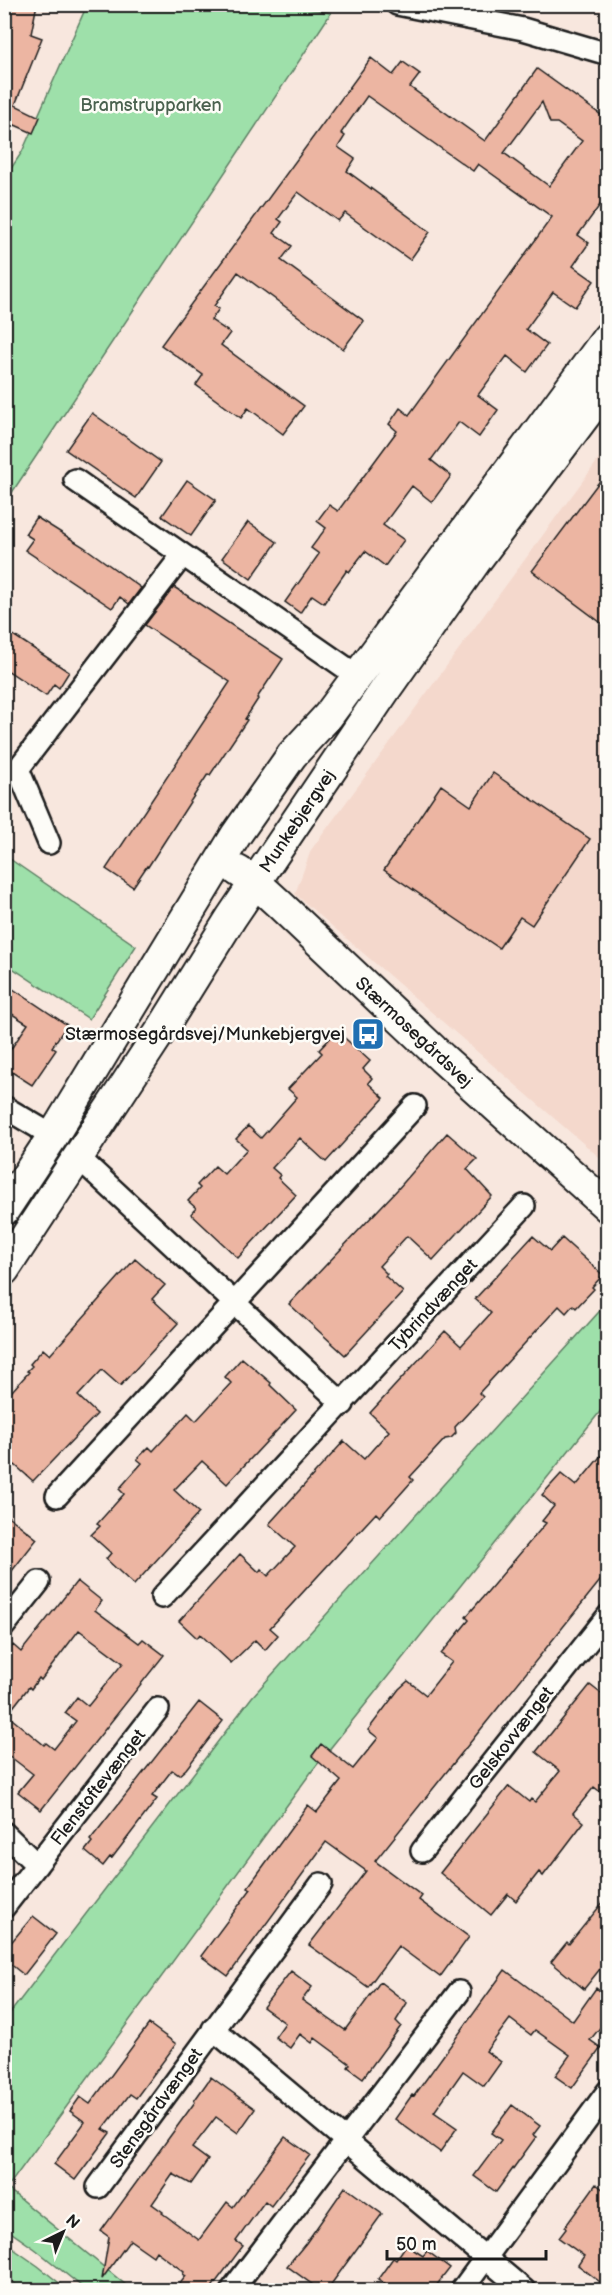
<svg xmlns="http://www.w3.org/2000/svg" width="612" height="2295" font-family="'Balsamiq Sans',sans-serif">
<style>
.built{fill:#f4d8cc}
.green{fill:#9ee0aa;stroke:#5d7e63;stroke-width:1.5}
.building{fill:#ecb5a2;stroke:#1c1c1c;stroke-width:1.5;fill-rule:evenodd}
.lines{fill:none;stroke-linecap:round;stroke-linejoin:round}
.street-casing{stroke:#1c1c1c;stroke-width:26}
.secondary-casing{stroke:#1c1c1c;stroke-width:34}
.street{stroke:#fdfcf7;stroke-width:21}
.secondary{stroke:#fdfcf7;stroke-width:30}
.labels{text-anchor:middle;stroke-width:5;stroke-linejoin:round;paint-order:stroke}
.park-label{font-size:18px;fill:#4a614e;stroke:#fdfcf7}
.street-label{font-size:18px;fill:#1c1c1c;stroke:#fdfcf7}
.poi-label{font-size:18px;fill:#1c1c1c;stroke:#fdfcf7;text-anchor:end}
</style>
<rect width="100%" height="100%" fill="#f8e7de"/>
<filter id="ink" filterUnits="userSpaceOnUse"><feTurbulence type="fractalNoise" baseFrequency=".0167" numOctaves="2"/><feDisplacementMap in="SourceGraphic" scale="12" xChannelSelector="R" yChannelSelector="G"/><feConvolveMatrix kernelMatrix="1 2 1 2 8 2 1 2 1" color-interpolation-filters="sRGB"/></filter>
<g filter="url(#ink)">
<path class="built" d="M607,448V1164L295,894L311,850Z"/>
<path class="green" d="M281,4L331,13L5,503L4,179L22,152L87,5Z
M4,855L136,946L89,1019L5,963Z
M607,1303V1403L312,1771L7,2188L132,2290H86L35,2249L5,2228L4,2021L252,1697Z
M5,2243L38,2266L68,2290H22L5,2275Z"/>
<path class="building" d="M11,4H37L31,34L42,38L15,105L40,117L33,133L8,122L4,128V41Z
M371,58L393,75L403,62L420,74L410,87L485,141L537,69L608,120V194L578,235L589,243L573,266L594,281L575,307L553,292L526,329L547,345L527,372L507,356L478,395L498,410L479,437L459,422L431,460L451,476L432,502L412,486L383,525L404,540L385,566L365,551L349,572L347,570L324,603L312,595L300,613L285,602L319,554L311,548L326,528L317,521L329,505L338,511L397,431L389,424L400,408L409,415L552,217L478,164L473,171L367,96L341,133L345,136L338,147L355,159L347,171L430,232L410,260L345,213L338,221L298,192L278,219L282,222L274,233L292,246L281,260L364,321L343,349L238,272L214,306L219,309L211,320L230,333L221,345L304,406L283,434L248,408L241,418L196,385L203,375L161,345ZM542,102L550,123H557L582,141L549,186L504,153Z
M92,413L161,462L136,498L66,450Z
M608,470V628L532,571Z
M187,480L216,500L191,536L162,516Z
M36,517L84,547L141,588L129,604L120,597L112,608L25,550L33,539L25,534Z
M248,522L277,542L251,579L222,558Z
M174,587L283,659L257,698L258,699L245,719L247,720L210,775L208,774L148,867L147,866L133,887L106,869L230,682L145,625Z
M4,629L69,672L59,688L54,684L46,696L4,668Z
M493,773L590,839L532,925L520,917L499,948L384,870L441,785L471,806Z
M4,983L67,1025L52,1047L56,1050L32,1085L4,1067V1059L28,1024L4,1009Z
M337,1031L370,1061L363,1069L372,1078L368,1083L384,1098L326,1162L300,1138L272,1168L280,1175L278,1178L296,1195L238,1258L191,1214L196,1208L188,1201L200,1188L197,1185L215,1166L224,1174L247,1149L236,1139L248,1126L261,1138L297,1097L288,1089L322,1053L319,1050Z
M447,1133L477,1159L467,1169L492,1196L433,1260L407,1236L379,1266L387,1274L385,1276L403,1292L345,1355L289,1304L397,1190Z
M533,1236L550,1251L562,1238L603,1275L592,1287L594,1289L576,1308L573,1305L566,1313L559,1306L479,1393L483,1397L455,1427L456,1433L451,1438L445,1439L410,1477L413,1480L380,1517L376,1513L270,1628L278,1635L265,1650L255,1640L231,1663L200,1634L197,1638L179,1621L240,1554L259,1572L261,1569L268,1576L295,1547L269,1524L344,1441L364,1459L389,1431L370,1413L445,1331L461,1346L491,1313L475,1299Z
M135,1259L165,1285L152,1299L178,1323L120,1386L102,1370L78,1396L97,1414L33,1481L15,1465L4,1476V1400L29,1372L27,1371L32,1366L30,1364L43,1349L50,1355Z
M242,1358L271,1383L270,1385L296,1410L227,1484L202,1461L174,1490L199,1513L134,1585L106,1559L111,1553L91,1535L100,1526L97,1524L124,1494L119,1489L142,1463L137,1459L149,1447L153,1451L188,1413L196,1421L231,1383L225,1377Z
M608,1447V1571L375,1861L422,1896L419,1900L469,1937L440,1977L398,1946L368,1987L309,1945L366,1871L326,1842L228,1976L201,1956L251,1889L248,1887L308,1805L317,1812L341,1781L312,1756L321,1744L353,1769L378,1738L368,1730L399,1689L408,1681L426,1695L452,1662L441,1654L469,1620L466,1617L546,1523L542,1521L554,1506L542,1495L561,1474L576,1486Z
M4,1513L37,1539L4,1581Z
M77,1581L102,1601L95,1610L139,1643L143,1639L164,1655L41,1810L18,1792L33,1774L4,1752V1655L13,1645L21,1652ZM79,1630L123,1663L88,1706L77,1697L65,1713L76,1721L54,1749L46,1743L44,1745L7,1715L29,1687L31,1689L39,1678L41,1680Z
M590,1685L608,1699V1798L594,1787L573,1813L584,1822L543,1876L539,1872L516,1901L508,1894L491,1915L440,1873L509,1786L529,1802L531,1799L535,1802L560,1771L536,1752Z
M199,1702L223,1721L186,1769L179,1775L172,1770L152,1796L157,1799L112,1858L110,1857L103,1866L85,1851L92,1842L90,1840Z
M608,1896V1959L584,1989L551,1962L567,1942L569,1944Z
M33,1916L56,1934L24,1975L4,1959V1951Z
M505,1970L573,2021L596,1988L608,1997V2018L590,2040L601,2048L572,2088L555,2076L570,2055L535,2030L531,2035L510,2019L486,2051L501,2062L484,2086L463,2071L434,2112L457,2128L440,2152L395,2119L412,2095L414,2096Z
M291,1971L312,1987L302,2000L345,2030L380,1982L407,2003L396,2021L401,2026L363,2078L348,2067L350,2064L315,2038L312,2043L300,2034L290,2048L275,2037L285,2023L263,2007Z
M149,2024L176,2044L136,2098L130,2094L103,2129L110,2133L75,2180L54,2164L85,2122L70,2111L80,2097L90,2104Z
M211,2077L255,2109L238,2133L216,2117L192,2148L208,2160L191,2184L173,2174L152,2204L163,2212L162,2213L199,2240L227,2202L233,2207L285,2137L310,2155L271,2206L265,2201L236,2241L243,2246L210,2290H175L186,2276L183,2274L184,2272L156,2251L153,2256L130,2240L102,2279L109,2237L101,2231L195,2102L194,2101Z
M512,2105L540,2126L533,2135L536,2137L496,2192L474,2176L501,2140L491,2133Z
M596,2184L608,2193V2288L578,2265L584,2256L559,2238L566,2229L565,2227Z
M345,2187L382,2214L327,2290H320L287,2266L306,2243Z
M406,2245L423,2256L427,2251L450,2268L433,2290H393L378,2279L393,2258L396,2260Z"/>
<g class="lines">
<g class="street-casing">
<path id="street" d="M397,4L523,29L608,54
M75,480L356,675
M49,843L18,769L182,556
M4,1107L53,1136
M78,1157L343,1404
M57,1496L415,1106
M162,1597L524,1206
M4,1626L39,1582
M4,1833L37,1865
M422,1851L608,1616
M4,1907L158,1709
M213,2029L524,2290
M98,2187L321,1884
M232,2290L459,1992
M462,2290L608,2091"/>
</g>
<g class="secondary-casing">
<path id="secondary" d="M238,871L255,882L277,902L442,1058L608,1207
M4,1210L53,1136L236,835L292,755L328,716L608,337
M4,1270L162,1029L231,918L385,690L475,562L608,385"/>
</g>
<use href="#street" class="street"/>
<use href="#secondary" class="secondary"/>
</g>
</g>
<defs>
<g id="bus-square" transform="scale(1.725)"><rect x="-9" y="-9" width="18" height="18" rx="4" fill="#1f6fb2" stroke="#fdfcf7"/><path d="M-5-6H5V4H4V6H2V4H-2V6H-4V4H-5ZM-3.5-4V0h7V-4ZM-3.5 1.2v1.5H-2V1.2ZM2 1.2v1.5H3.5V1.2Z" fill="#fff"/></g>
</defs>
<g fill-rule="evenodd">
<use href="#bus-square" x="368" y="1034"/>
</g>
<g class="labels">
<g class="park-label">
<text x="151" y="111">Bramstrupparken</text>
</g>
<g class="street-label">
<text transform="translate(297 821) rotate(-56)" y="6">Munkebjergvej</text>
<text transform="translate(414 1032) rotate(43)" y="6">Stærmosegårdsvej</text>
<text transform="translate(433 1305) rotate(-47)" y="6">Tybrindvænget</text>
<text transform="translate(511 1738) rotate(-52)" y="6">Gelskovvænget</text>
<text transform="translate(98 1787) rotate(-52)" y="6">Flenstoftevænget</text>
<text transform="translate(156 2108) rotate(-54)" y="6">Stensgårdvænget</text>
</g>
<g class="poi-label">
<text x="345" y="1040">Stærmosegårdsvej/Munkebjergvej</text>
</g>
</g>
<rect width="612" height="2295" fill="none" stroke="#fdfcf7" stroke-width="24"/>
<rect x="12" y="12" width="588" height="2271" fill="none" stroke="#1c1c1c" stroke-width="2" filter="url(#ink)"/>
<g transform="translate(63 2232) rotate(43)" stroke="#fdfcf7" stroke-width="4.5" paint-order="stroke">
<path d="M0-4.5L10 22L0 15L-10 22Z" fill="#1c1c1c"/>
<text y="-9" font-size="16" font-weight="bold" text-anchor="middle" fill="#1c1c1c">N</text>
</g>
<path d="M387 2250v9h159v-9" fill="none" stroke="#1c1c1c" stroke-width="3"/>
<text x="396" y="2250" font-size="18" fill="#1c1c1c" stroke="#fdfcf7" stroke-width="4.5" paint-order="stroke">50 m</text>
</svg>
